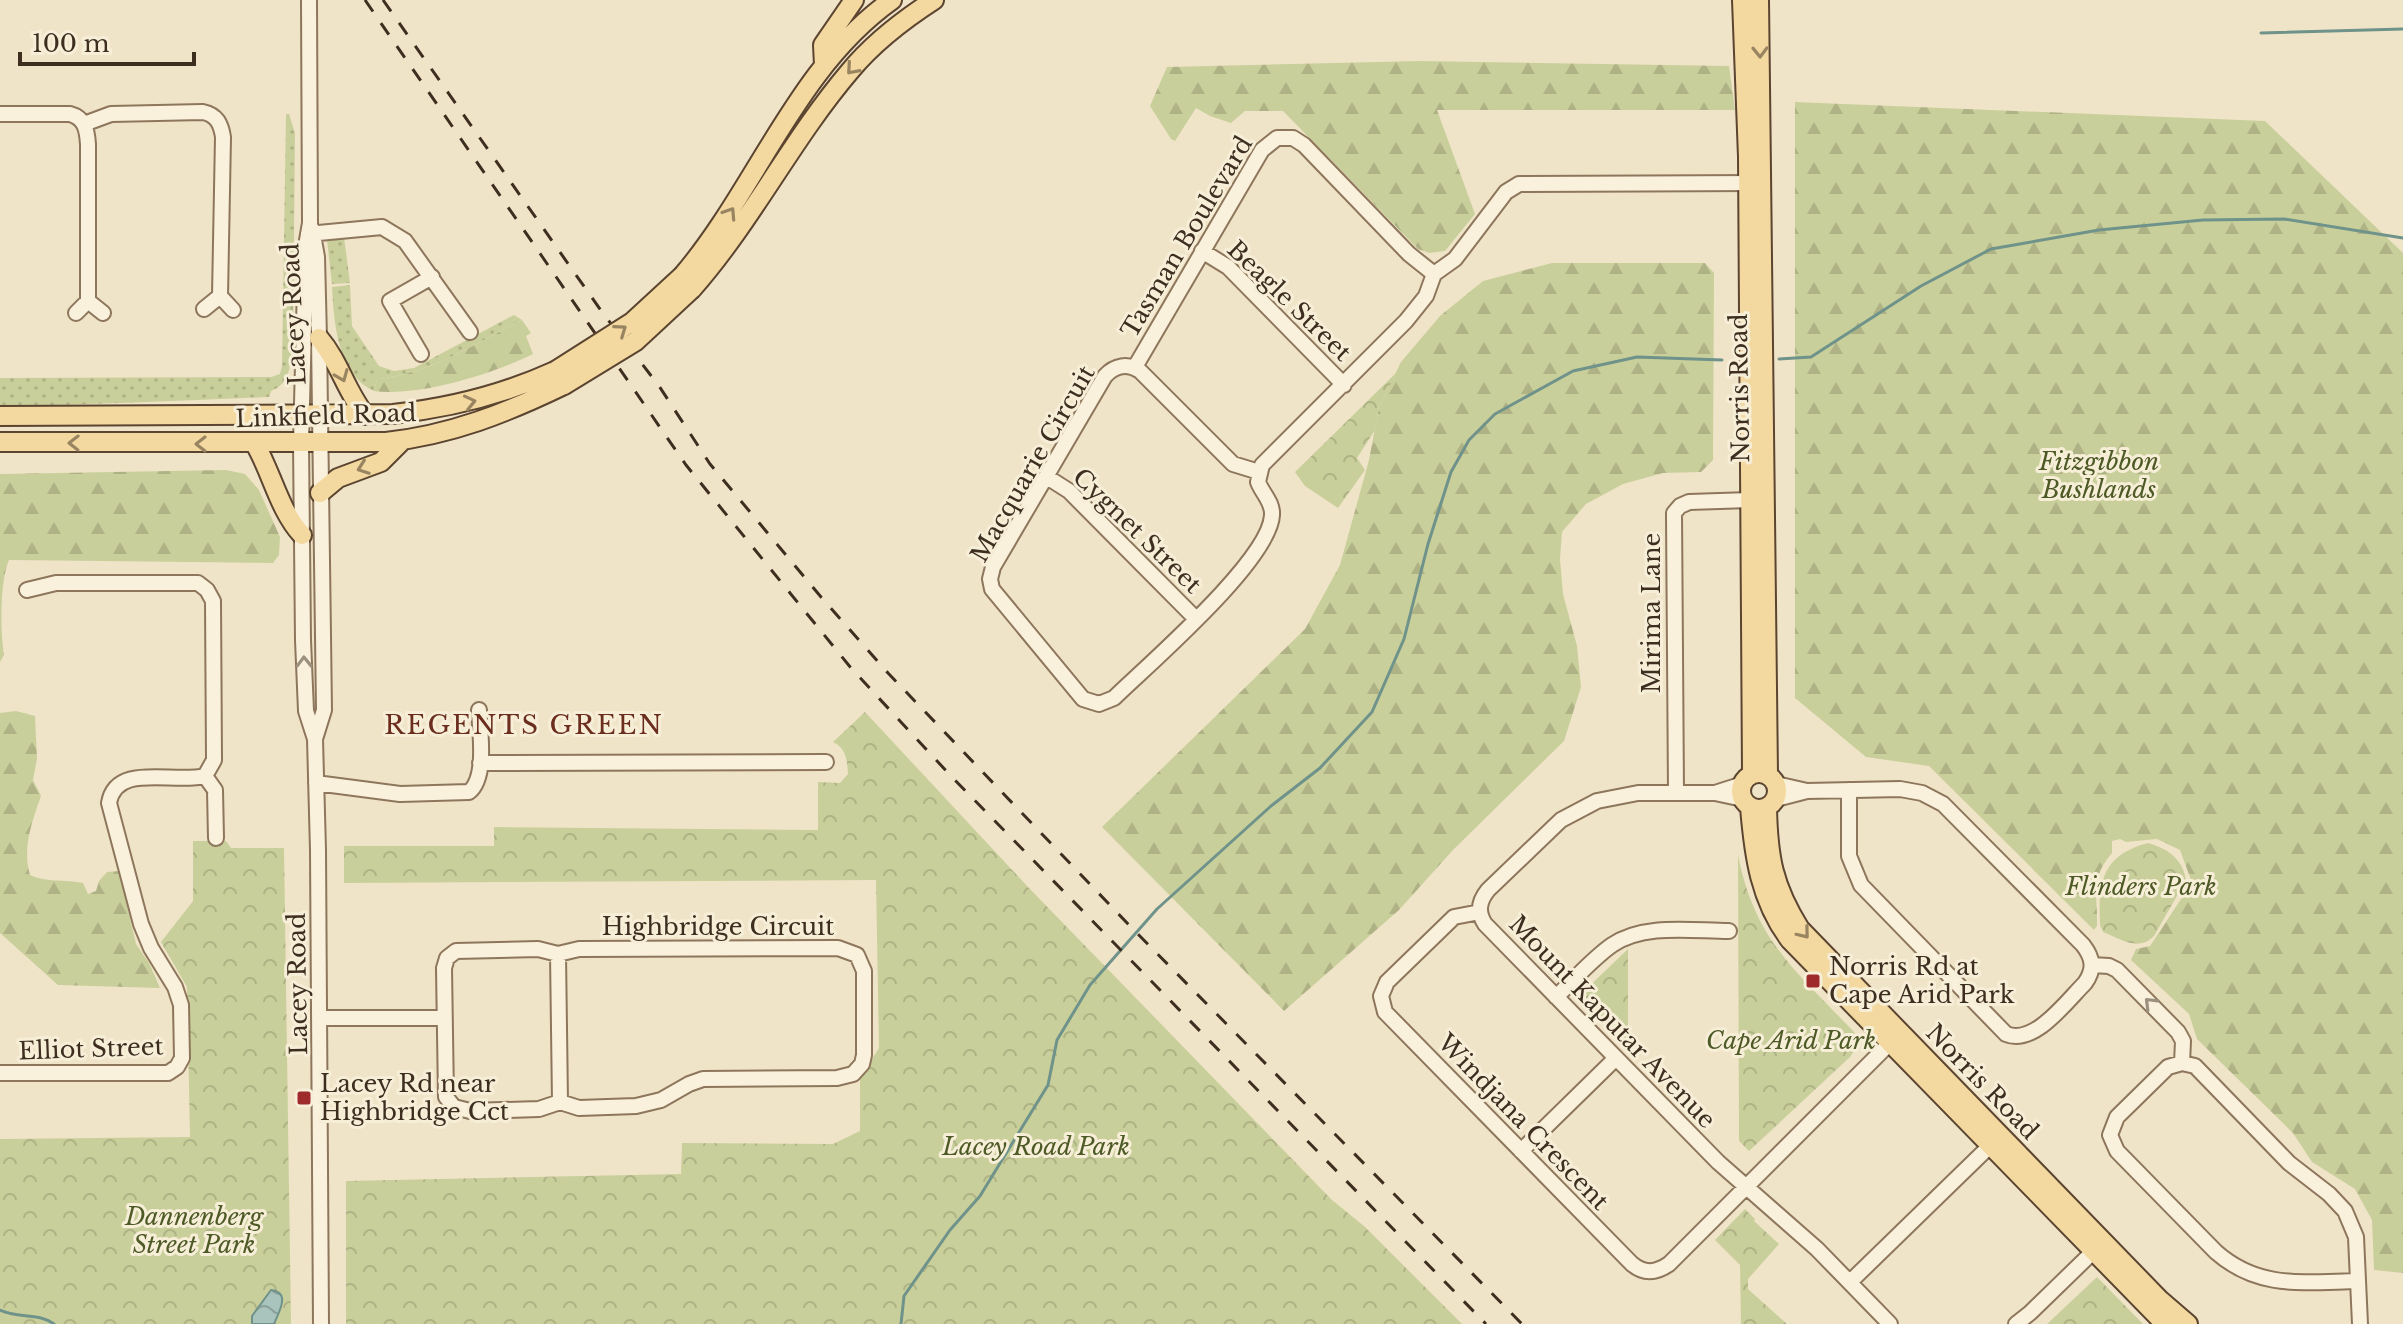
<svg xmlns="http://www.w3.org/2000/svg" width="2403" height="1324" font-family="'Libre Baskerville',serif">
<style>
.grass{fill:url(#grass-dots)}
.forest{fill:url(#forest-firs)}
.park{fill:url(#park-crowns)}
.water{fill:url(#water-waves);stroke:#6f938a;stroke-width:2}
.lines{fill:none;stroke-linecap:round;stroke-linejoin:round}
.stream{stroke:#6f938a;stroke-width:3}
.minor-casing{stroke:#8d765c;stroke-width:18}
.major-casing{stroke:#5b4430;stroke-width:22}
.minor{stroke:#faf1dc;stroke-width:14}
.major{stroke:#f3d9a0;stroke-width:18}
.rail{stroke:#3d2e20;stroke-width:3;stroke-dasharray:14 14;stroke-linecap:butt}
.major-bridge-casing{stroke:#5b4430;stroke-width:22;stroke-linecap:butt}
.major-bridge{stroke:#f3d9a0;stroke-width:18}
.oneway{stroke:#988460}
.oneway2{stroke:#9c907e}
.poi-dot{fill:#9e2a2b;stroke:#f7eed8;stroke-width:3}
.labels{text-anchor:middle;stroke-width:6;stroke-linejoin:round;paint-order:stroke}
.street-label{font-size:24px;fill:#3d2e20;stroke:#f7eed8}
.park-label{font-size:24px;font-style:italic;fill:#4d5a26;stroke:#f7eed8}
.poi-label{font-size:24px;fill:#3d2e20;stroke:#f7eed8;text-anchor:start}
.neighbourhood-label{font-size:26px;letter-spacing:2px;fill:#6b2e1e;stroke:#f7eed8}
</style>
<defs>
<pattern id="grass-dots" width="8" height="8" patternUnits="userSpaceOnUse" patternTransform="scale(2)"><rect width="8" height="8" fill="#c9cf9b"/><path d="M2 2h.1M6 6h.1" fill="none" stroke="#aeb285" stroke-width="1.8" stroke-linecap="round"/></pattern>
<pattern id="forest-firs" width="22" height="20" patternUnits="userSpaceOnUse" patternTransform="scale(2)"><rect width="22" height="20" fill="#c9cf9b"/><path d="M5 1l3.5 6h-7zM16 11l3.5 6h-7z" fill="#aeb285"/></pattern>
<pattern id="park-crowns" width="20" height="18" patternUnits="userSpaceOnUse" patternTransform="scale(2)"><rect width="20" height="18" fill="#c9cf9b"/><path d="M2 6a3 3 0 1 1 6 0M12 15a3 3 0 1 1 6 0" fill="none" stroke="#aeb285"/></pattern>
<pattern id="water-waves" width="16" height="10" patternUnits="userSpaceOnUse" patternTransform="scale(2)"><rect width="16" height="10" fill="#a9c4bc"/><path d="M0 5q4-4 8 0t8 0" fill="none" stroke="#8ba098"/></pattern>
</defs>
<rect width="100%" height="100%" fill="#f0e4c8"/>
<path class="grass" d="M286,114H289L295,133L293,343C290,362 292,383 271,391L269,397C179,401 90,405 0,406V378L271,377L280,374L282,366Z
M344,237L350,283L332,284L327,240Z
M350,285L352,326L379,366L394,371L414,368L514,315L522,320C475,344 429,374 377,379L374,391C337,374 334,323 332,287Z"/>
<path class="forest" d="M1420,61L1729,66L1735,110H1437L1475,214L1445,251L1429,253L1418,249L1283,111H1245L1231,123L1210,116L1196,108L1175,141L1171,139L1150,106L1167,67Z
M1795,102L2265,121L2403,253V1273L2374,1270L2372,1220L2355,1189L2312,1162L2293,1133L2197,1039L2189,1014L2131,960L2136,949L2150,946L2189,887L2191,880L2180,850L2157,839L2126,842L2120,839L2112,841V853C2089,880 2098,894 2097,926L2094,930L1929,766L1866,757L1795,698Z
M1552,263H1705L1714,273L1713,460L1701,472L1663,473L1623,484L1586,504L1562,532L1560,559L1563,594L1577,646L1581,687L1564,741L1453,850L1399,910L1284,1011L1102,827L1305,629L1340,565L1369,460L1379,407L1401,362L1440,316L1483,281Z
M522,320L531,333L526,336L533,354C493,374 419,397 374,391L377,379C429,374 475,344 522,320Z
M226,470L245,474L259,490L280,537L279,555L273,563L9,560C0,580 0,631 4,655L0,662V474Z
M16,711L35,716L37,759L33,780L41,796C32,822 22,848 30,875C47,883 64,879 83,883L88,894L96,891L99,881L107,872L119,871L136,944L149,963L160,988L58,985L0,933V713Z"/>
<path class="park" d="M1396,373L1379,407L1375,430L1357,458L1365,470L1338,508L1305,486L1295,472Z
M865,712L1028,887L1332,1200L1364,1226L1462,1324H346V1181L681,1174L682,1143L833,1144L860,1131V1078L879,1048L876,880L344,883V846H494V827L818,830V782L840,783L848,774C847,761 847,749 833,742Z
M193,841H226L231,848H284L291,1324H0V1139L190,1137L187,987L161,942L193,901Z
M2148,843C2167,848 2183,859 2186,880L2154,936C2138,952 2121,939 2103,932L2100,925C2098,882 2102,855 2148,843Z
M1738,855C1755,941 1796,971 1854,1032C1860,1042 1857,1048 1850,1057L1749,1151L1739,1141Z
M1628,949V1046L1580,995Z
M1745,1209L1755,1219L1754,1221L1779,1244L1748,1279V1289L1787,1324H1741L1740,1265L1715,1240Z
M2097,1277L2143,1324H2047Z"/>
<path class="water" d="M271,1290C291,1292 279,1312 274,1324H252V1316Z"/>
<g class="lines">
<path class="stream" d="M2261,33L2403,29
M1779,359L1811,357L1921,286L1991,249L2099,230L2203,220L2284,219L2403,238
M0,1310C18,1319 38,1312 54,1324
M901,1324L904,1296L950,1230L980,1196L1048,1085L1057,1040L1090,985L1157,909L1271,806L1320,768L1372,712L1404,639L1428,544L1451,472L1469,440L1495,414L1573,371L1637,357L1722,360"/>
<g class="minor-casing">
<path id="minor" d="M309,0L310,223L306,246L301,443L303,640L306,711L315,739L318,850L321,1324
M0,114H70C85,118 87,130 88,144V301
M84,124L111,114L203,112C217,115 221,124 223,137L220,296
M312,229L317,257L319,338L324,710L315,739
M308,234L382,227L405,241L470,332
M1202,251L1228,267L1344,385
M204,309L220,296L233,310
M76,313L88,301L103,313
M421,354L390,301L432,277
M1135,367L1262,150L1277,138H1293L1304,145L1409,254L1434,274L1455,259L1506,192L1519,184L1758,183
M1259,472L1233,464L1140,371C1128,363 1115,365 1105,376L993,567L990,579L992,589L1083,699L1099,704L1114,698C1149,664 1270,560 1272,515C1273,502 1262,493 1258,482L1262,465L1406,321L1426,296L1434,274
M1047,477L1069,491L1196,619
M480,763L826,762
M205,776L215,790L216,838
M316,783L400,794L469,792C487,778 480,733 479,710
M1776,784L1807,791
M1676,793L1674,513L1680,506L1689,502L1750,500
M1715,793L1743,784
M1743,799L1715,793H1638L1597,801L1561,820L1488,890C1479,901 1477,912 1485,924L1718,1162L1817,1249L1890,1324
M1776,799L1807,791L1900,789L1922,793L1943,804L2083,945C2093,958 2095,969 2085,983C2066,1002 2034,1046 2006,1034L1861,885L1849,856V790
M1480,912L1454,917L1387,982L1381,996L1385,1012L1632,1264C1644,1274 1656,1273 1669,1264L1897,1036
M838,948L857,955L864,971V1055L862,1064L853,1074L837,1078L703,1079L689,1084L661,1100L636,1106L579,1108L560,1102L539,1109L470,1111L454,1107L446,1097L444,968L447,958L456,951L538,949L558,954L579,949Z
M558,954L560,1102
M2092,965L2109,966L2117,970L2178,1032L2183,1041L2182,1063
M1556,997C1574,980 1592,959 1612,945C1644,923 1692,931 1729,931
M320,1018H444
M0,1073H168L177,1067L182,1058L181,1005L175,987L151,948L141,924L109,803C116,762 173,784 205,776L214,760L213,601L207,590L198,583H56L27,590
M1521,1151L1616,1058
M2358,1281C2305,1282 2259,1290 2216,1252L2117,1151L2110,1135L2117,1117L2168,1067L2182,1063L2195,1066L2289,1163L2329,1194L2345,1211L2356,1237L2360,1324
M1850,1282L1996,1140
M2016,1324L2030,1313L2100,1245"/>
</g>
<g class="major-casing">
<path id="major" d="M1742,0L1748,157L1752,774
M1759,0L1768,775
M824,65L823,45L854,0
M683,275C757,188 796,68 892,0
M692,289C752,221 792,139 850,71C874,42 903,20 934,0
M319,338C339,361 346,391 365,415
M0,416L393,414C450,408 502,395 555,371
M0,442H386C451,435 506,413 564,385
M255,444C272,473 279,510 302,535
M320,493L338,478L381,462L403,440
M1741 791a18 18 0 1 1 36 0a18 18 0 1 1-36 0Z
M1750,807C1754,856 1760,900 1790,940L2165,1324
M1767,808C1768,857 1773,886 1800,929L2159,1299L2188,1324"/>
</g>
<use href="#minor" class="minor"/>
<use href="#major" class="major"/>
<path class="rail" d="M365,0L686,465L851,668L950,775L1486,1324
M383,0L602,312L659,386L710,464L821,597L888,673L1129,925L1522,1324"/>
<g class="major-bridge-casing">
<path id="major-bridge" d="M555,371L632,322L683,275
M564,385L636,341L692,289"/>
</g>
<use href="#major-bridge" class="major-bridge"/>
</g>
<defs><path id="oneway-chevron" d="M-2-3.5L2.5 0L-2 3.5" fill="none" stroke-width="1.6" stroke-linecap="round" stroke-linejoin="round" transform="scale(2)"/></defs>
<g class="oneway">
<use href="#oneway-chevron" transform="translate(1760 52) rotate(89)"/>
<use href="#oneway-chevron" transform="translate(852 69) rotate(131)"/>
<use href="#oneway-chevron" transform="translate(730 213) rotate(-57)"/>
<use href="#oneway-chevron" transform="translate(621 330) rotate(-35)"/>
<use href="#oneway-chevron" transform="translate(342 376) rotate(68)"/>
<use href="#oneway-chevron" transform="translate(470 402) rotate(-13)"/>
<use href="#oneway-chevron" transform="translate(74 443) rotate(-179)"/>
<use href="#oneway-chevron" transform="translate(201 444) rotate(180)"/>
<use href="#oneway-chevron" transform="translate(363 468) rotate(160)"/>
<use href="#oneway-chevron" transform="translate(1804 933) rotate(51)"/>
</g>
<g class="oneway2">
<use href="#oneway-chevron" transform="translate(304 662) rotate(-91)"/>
<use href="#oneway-chevron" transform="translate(2150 1003) rotate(-135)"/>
</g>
<g class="poi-dot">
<rect x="1805" y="973" width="16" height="16" rx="4"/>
<rect x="296" y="1090" width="16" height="16" rx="4"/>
</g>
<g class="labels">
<g class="street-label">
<text transform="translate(1187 237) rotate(-59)" y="8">Tasman Boulevard</text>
<text transform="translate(1289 301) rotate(44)" y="8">Beagle Street</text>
<text transform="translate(294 314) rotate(-93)" y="8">Lacey Road</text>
<text transform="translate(1740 388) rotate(-91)" y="8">Norris Road</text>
<text transform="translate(326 416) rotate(-2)" y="8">Linkfield Road</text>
<text transform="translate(1033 464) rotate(-60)" y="8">Macquarie Circuit</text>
<text transform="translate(1137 531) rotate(44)" y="8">Cygnet Street</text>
<text transform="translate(1652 613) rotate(-90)" y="8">Mirima Lane</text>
<text x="718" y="935">Highbridge Circuit</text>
<text transform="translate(298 984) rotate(-91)" y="8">Lacey Road</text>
<text transform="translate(1612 1022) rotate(46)" y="8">Mount Kaputar Avenue</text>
<text transform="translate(91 1049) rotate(-2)" y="8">Elliot Street</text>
<text transform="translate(1982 1082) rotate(46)" y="8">Norris Road</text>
<text transform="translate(1523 1122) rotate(46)" y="8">Windjana Crescent</text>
</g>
<g class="park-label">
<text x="2099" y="470">Fitzgibbon<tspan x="2099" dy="28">Bushlands</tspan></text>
<text x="2141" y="895">Flinders Park</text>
<text x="1791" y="1049">Cape Arid Park</text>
<text x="1036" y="1155">Lacey Road Park</text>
<text x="194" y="1225">Dannenberg<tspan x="194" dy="28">Street Park</tspan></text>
</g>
<g class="poi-label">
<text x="1829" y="975">Norris Rd at<tspan x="1829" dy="28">Cape Arid Park</tspan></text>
<text x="320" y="1092">Lacey Rd near<tspan x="320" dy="28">Highbridge Cct</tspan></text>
</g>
<g class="neighbourhood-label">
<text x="524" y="734">REGENTS GREEN</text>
</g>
</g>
<path d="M20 52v12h174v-12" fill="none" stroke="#3d2e20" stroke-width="4"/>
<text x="32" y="52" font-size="24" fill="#3d2e20" stroke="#f7eed8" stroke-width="6" paint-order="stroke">100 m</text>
</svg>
